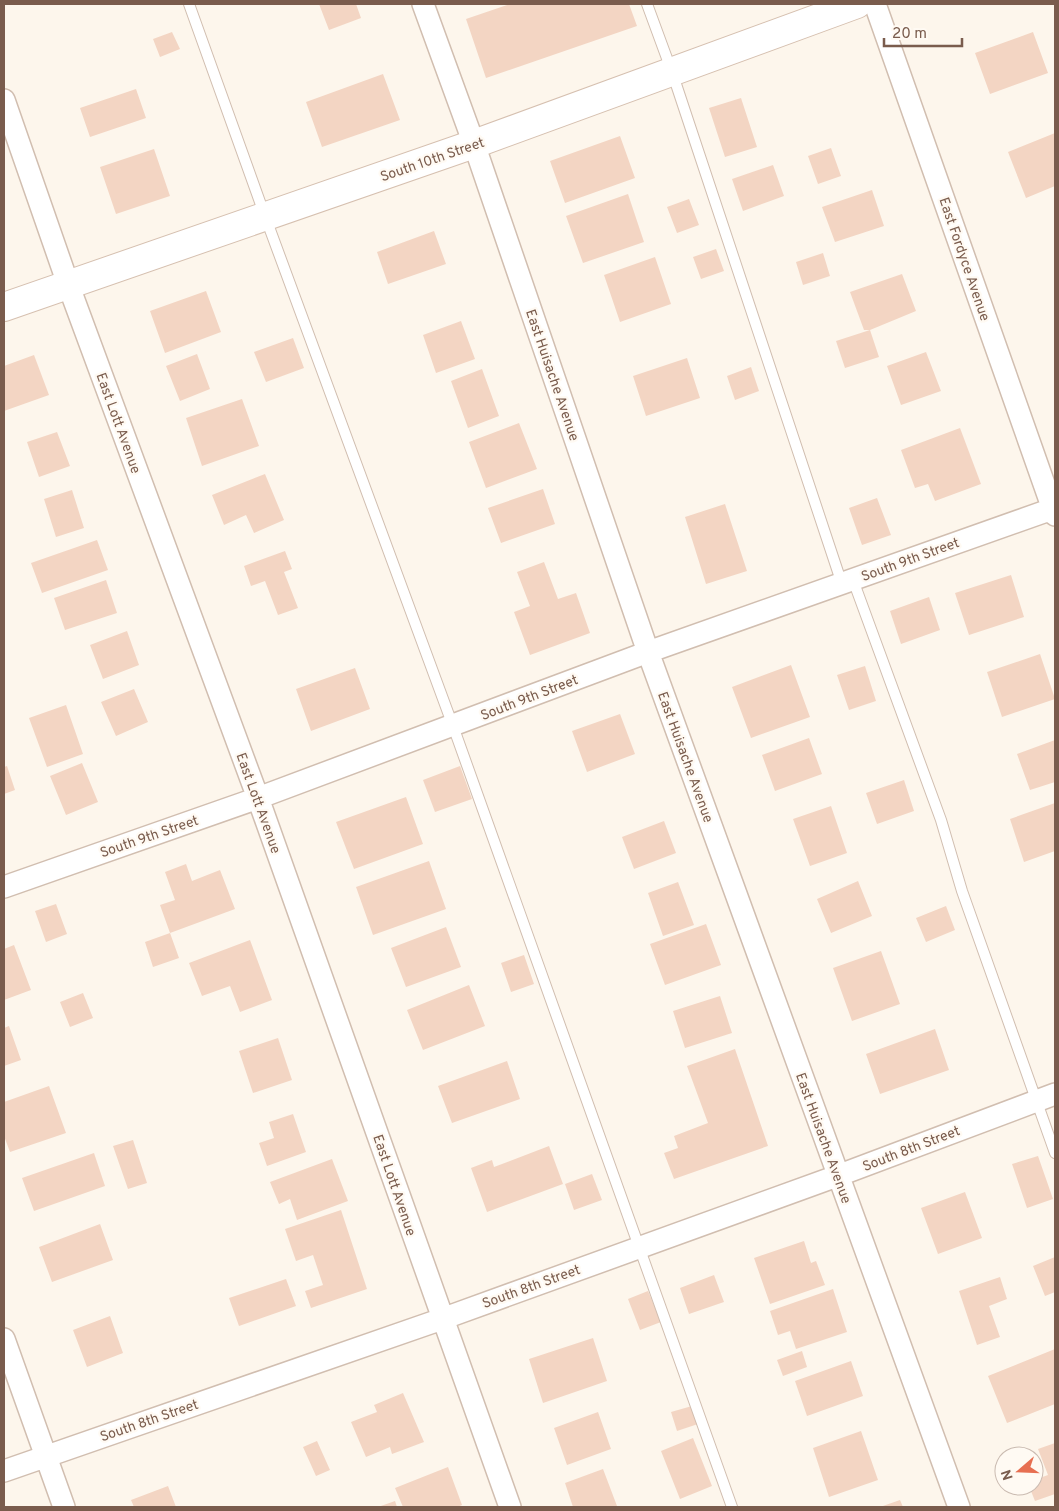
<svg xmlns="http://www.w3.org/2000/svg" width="1059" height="1511" font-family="Overpass,sans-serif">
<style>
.building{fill:#f3d5c3}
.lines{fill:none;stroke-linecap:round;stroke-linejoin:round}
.lane-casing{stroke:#d1beb0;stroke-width:12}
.street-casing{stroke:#d1beb0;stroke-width:24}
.secondary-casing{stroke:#d6c0b0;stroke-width:30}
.lane{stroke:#fff;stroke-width:10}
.street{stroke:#fff;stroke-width:21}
.secondary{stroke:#fff;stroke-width:28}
.labels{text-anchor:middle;stroke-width:4.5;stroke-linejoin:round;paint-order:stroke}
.street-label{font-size:14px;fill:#7a5c4d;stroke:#fffaf3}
</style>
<rect width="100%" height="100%" fill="#fdf6ec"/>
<path class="building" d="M319,4H356L361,18L329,30Z
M510,4H629L637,26L486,78L466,19Z
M172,32L180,49L160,57L153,39Z
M1033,32L1048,73L990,94L975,53Z
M383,74L400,120L322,147L306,102Z
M136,89L146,118L90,137L80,108Z
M741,98L757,147L725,157L709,108Z
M1055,133V186L1026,198L1008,152Z
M620,136L635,178L565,203L550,161Z
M831,148L841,176L818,184L808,156Z
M154,149L170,196L116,214L100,167Z
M773,165L784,196L743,211L732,179Z
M872,190L884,226L835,242L822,207Z
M628,194L644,242L583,263L566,216Z
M689,199L699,225L677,233L667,207Z
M434,231L446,264L388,284L377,252Z
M716,249L724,271L701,279L693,257Z
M823,253L830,276L803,285L796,262Z
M655,257L671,304L620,322L604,275Z
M902,274L916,311L870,330H864L850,292Z
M206,291L221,332L165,353L150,311Z
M461,321L475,359L436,373L423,335Z
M870,330L879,357L845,368L836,341Z
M293,338L304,368L266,382L254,352Z
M926,352L941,391L901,405L887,366Z
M197,354L210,389L180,401L166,366Z
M34,355L49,395L4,411V366Z
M687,358L700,398L646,416L633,376Z
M751,367L759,391L735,400L727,376Z
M482,369L499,416L468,428L451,381Z
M242,399L259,446L202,466L186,418Z
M519,423L537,469L486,488L469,442Z
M960,428L981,484L935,501L928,484L915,488L901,450Z
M57,432L70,466L39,477L27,442Z
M265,474L284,520L254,533L246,515L224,525L212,495Z
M543,489L555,524L501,543L488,508Z
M72,490L84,528L56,537L44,499Z
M877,498L891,535L862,545L849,508Z
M725,504L747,571L706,584L685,517Z
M97,540L108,570L42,593L31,563Z
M285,551L292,569L284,572L298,608L278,615L265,581L251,586L244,566Z
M544,562L558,599L576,593L590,633L530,655L514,612L530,606L517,572Z
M1011,575L1024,617L969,635L955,593Z
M106,580L117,613L65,630L54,598Z
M929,597L940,630L901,644L890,611Z
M127,631L139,665L103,679L90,645Z
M1040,654L1055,699L1002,717L987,672Z
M791,665L810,717L751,738L732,687Z
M865,666L876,701L849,710L837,675Z
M355,668L370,709L311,731L296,689Z
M134,689L148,722L116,736L101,702Z
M66,705L83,754L47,767L29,718Z
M620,714L635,754L587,772L572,731Z
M809,738L822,774L775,791L762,755Z
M1055,740V782L1030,790L1017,754Z
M82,763L98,802L66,815L50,776Z
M7,766L15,790L4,794V767Z
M460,766L472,799L435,812L423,780Z
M904,780L914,811L877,824L866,793Z
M406,797L423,844L354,869L336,822Z
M1055,803V851L1024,862L1010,819Z
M831,806L847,853L810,866L793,819Z
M664,821L676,853L634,869L622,837Z
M429,861L446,909L373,935L356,887Z
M186,864L192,881L220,870L235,909L170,933L160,905L175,900L165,872Z
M858,881L872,916L831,933L817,899Z
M678,882L694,925L663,936L648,893Z
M56,904L67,934L46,942L35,911Z
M946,906L955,930L926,942L916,918Z
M706,924L721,965L665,985L650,944Z
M446,927L461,967L406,987L391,948Z
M170,933L179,958L153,967L145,942Z
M250,940L272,1000L240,1012L230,986L202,996L189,963Z
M14,945L31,990L4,1000V949Z
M881,951L900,1004L852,1021L833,968Z
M524,955L534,984L511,992L501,963Z
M469,985L485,1026L423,1050L407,1010Z
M83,993L93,1018L70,1027L60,1002Z
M720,996L732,1033L685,1048L673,1011Z
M9,1026L21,1060L4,1066V1028Z
M935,1029L949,1070L880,1094L866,1054Z
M278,1038L292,1080L253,1093L239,1051Z
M735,1049L768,1146L674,1179L664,1153L678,1148L674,1136L708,1123L687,1066Z
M507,1061L520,1099L452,1123L438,1086Z
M49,1086L66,1133L10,1152L4,1136V1102Z
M293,1114L306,1152L267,1166L259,1143L274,1138L269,1122Z
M133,1140L147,1183L128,1189L113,1146Z
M549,1146L563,1184L487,1212L471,1168L492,1160L494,1167Z
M94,1153L105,1186L34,1211L22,1178Z
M1038,1156L1053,1199L1027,1208L1012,1164Z
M332,1159L348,1201L297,1220L290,1199L279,1204L270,1182Z
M592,1174L602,1200L574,1210L565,1184Z
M965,1192L982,1238L938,1254L921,1208Z
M341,1210L367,1289L311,1308L305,1291L323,1285L313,1255L296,1261L285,1229Z
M100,1224L113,1260L52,1282L39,1247Z
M804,1241L811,1263L816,1261L825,1285L770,1304L754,1258Z
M1055,1257V1292L1045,1296L1033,1266Z
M714,1275L724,1302L689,1314L680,1288Z
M1000,1277L1007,1299L989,1306L1000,1337L977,1345L959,1291Z
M286,1279L296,1306L239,1326L229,1298Z
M833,1289L847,1332L796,1349L790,1331L778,1335L770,1311Z
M648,1291L661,1322L640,1330L628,1299Z
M110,1316L123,1353L87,1367L73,1330Z
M593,1338L607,1381L543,1403L529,1359Z
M1055,1349V1404L1007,1423L988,1376Z
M802,1351L807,1367L783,1376L777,1360Z
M851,1361L863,1396L807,1416L795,1381Z
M403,1393L424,1442L392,1454L390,1447L366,1457L351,1422L377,1412L374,1405Z
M692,1406L698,1424L677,1431L671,1412Z
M598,1412L611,1449L567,1465L554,1428Z
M861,1431L878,1480L829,1497L813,1448Z
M693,1438L712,1486L680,1499L661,1451Z
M317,1441L330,1470L316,1476L303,1447Z
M1055,1443V1494L1035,1501L1029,1486H1034V1480L1048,1475L1038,1449Z
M448,1467L462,1505L457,1507H403L395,1488Z
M603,1469L617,1506L573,1507L565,1483Z
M168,1486L176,1507H134L131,1500Z
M900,1500L903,1507H880Z
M395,1501L397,1507H378Z"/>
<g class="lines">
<g class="lane-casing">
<path id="lane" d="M189,4L265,216L453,726L732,1507
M647,4L672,72L842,584
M853,580L941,820L962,891L1055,1153"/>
</g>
<g class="street-casing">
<path id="street" d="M423,4L474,144L648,652L959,1507
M875,4L1055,515
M4,100L68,284L258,798L510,1507
M4,887L258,798L648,652L1055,508
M4,1339L64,1507
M4,1471L442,1319L837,1176L1055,1094"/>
</g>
<g class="secondary-casing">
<path id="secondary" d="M4,307L474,144L857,4"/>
</g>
<use href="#lane" class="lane"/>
<use href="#street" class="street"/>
<use href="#secondary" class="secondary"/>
</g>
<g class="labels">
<g class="street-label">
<text transform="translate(432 159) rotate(-19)" y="5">South 10th Street</text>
<text transform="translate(965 259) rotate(71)" y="5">East Fordyce Avenue</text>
<text transform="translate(553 375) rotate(71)" y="5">East Huisache Avenue</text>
<text transform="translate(119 423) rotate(70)" y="5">East Lott Avenue</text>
<text transform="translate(910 559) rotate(-20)" y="5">South 9th Street</text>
<text transform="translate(529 697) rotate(-21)" y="5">South 9th Street</text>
<text transform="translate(686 757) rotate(70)" y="5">East Huisache Avenue</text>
<text transform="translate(259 803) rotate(70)" y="5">East Lott Avenue</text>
<text transform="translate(149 836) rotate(-19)" y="5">South 9th Street</text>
<text transform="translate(824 1138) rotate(70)" y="5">East Huisache Avenue</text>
<text transform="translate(911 1148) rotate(-21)" y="5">South 8th Street</text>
<text transform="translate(395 1185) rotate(71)" y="5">East Lott Avenue</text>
<text transform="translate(531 1286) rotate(-20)" y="5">South 8th Street</text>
<text transform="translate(149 1420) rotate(-19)" y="5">South 8th Street</text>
</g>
</g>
<rect width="1059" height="1511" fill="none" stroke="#7a5c4d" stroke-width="10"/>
<g transform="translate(1019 1471) rotate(251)"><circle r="24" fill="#fffaf3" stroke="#cabbb1"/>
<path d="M0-4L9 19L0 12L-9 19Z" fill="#e76f51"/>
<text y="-8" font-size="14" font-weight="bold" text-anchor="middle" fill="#7a5c4d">N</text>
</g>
<path d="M884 38v8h78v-8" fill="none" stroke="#7a5c4d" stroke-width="2.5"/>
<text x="892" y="38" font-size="15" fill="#7a5c4d" stroke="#fffaf3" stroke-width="4" paint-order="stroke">20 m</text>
</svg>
